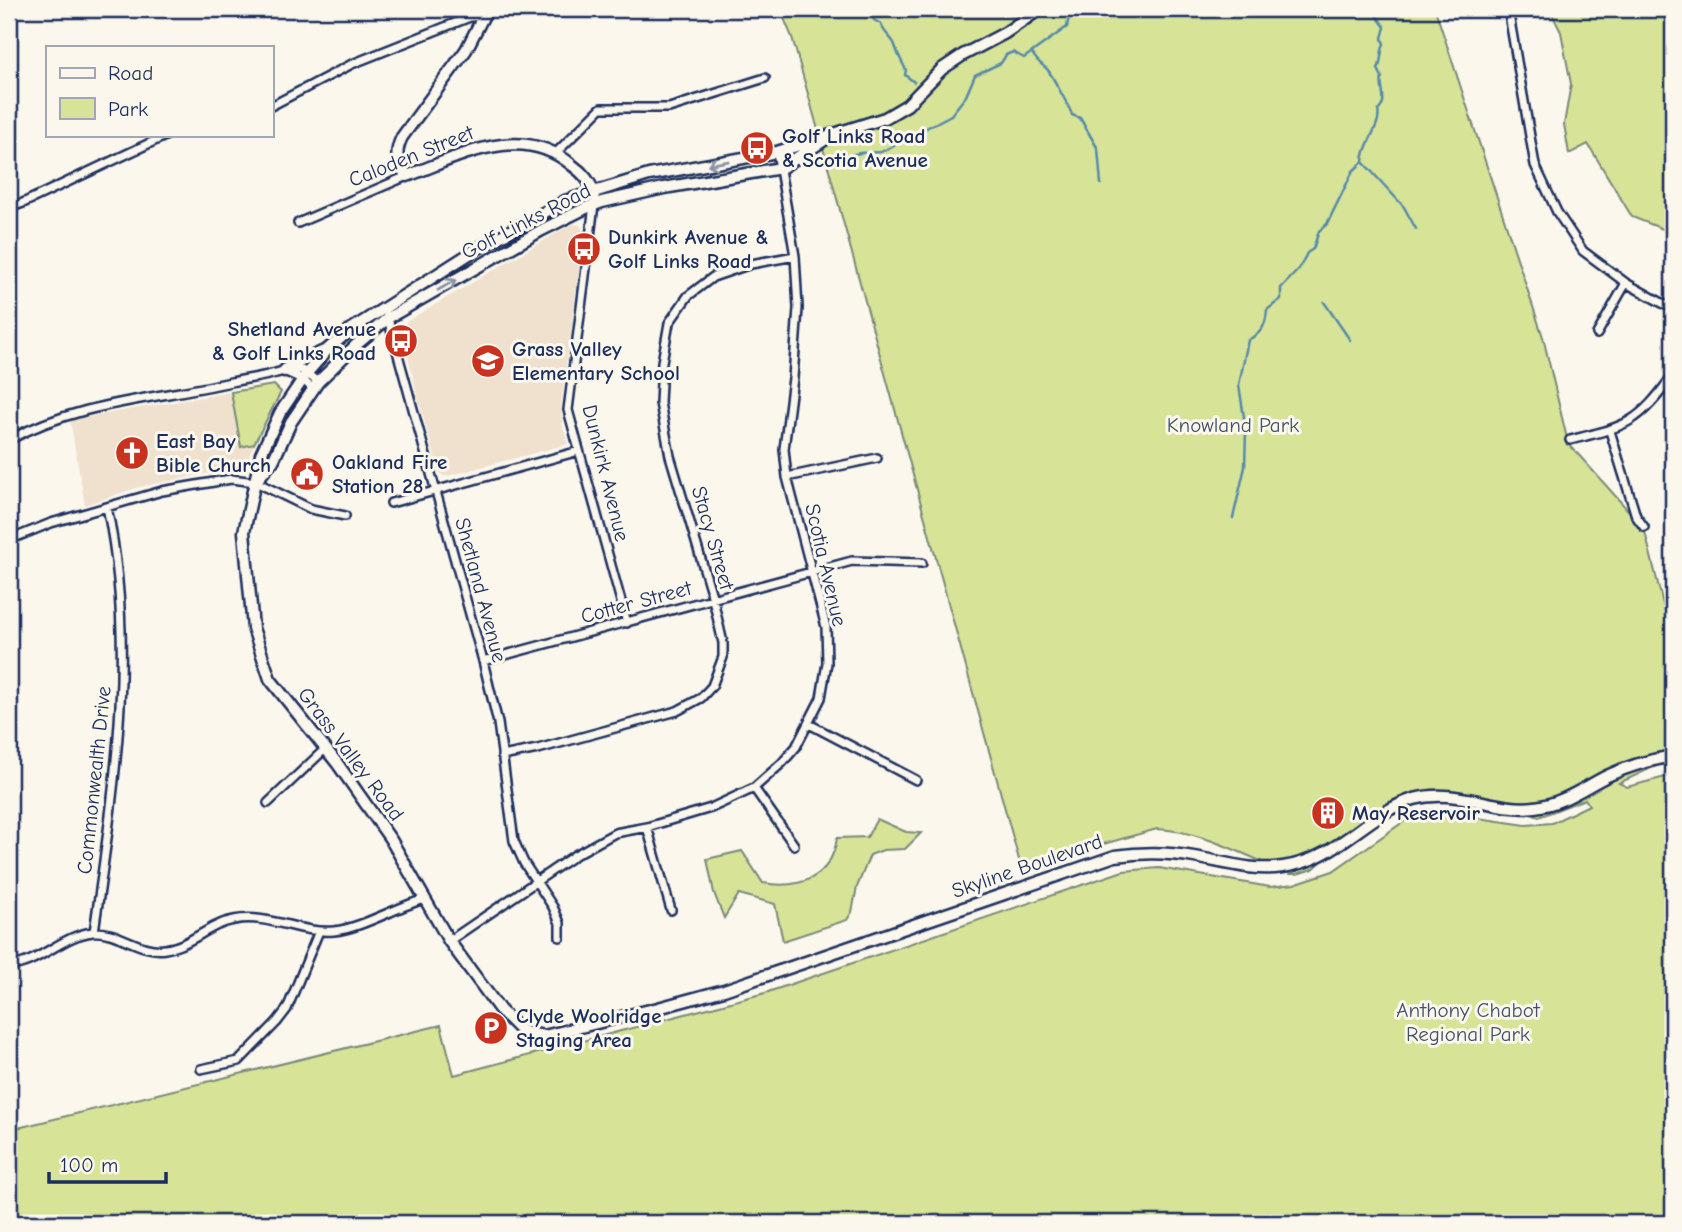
<svg xmlns="http://www.w3.org/2000/svg" width="1682" height="1232" font-family="'Comic Neue',sans-serif">
<style>
.built{fill:#f0e0ce}
.green{fill:#d7e396;stroke:#79897a;stroke-width:2}
.lines{fill:none;stroke-linecap:round;stroke-linejoin:round}
.stream{stroke:#568aab;stroke-width:2.5}
.street-casing{stroke:#1b2f5e;stroke-width:12}
.secondary-casing{stroke:#1b2f5e;stroke-width:15}
.street{stroke:#fbf7ec;stroke-width:7}
.secondary{stroke:#fbf7ec;stroke-width:10}
.oneway{stroke:#8b93a5}
.labels{text-anchor:middle;stroke-width:6;stroke-linejoin:round;paint-order:stroke}
.poi-label{font-size:21px;font-weight:bold;fill:#1b2f5e;stroke:#fbf7ec;text-anchor:start}
.street-label{font-size:21px;fill:#1b2f5e;stroke:#fbf7ec}
.park-label{font-size:21px;fill:#415369;stroke:#fbf7ec}
</style>
<rect width="100%" height="100%" fill="#fbf7ec"/>
<filter id="ink" filterUnits="userSpaceOnUse"><feTurbulence type="fractalNoise" baseFrequency=".0143" numOctaves="2"/><feDisplacementMap in="SourceGraphic" scale="14" xChannelSelector="R" yChannelSelector="G"/><feConvolveMatrix kernelMatrix="1 2 1 2 8 2 1 2 1" color-interpolation-filters="sRGB"/></filter>
<g filter="url(#ink)">
<path class="built" d="M574,224L580,225L584,232L561,404L562,424L568,444L448,476H443L439,472L418,399L401,327L409,320L558,232Z
M231,392L241,446L254,444L245,466L139,487L85,505L70,420Z"/>
<path class="green" d="M780,9H1435L1543,337L1568,443L1644,528L1673,644V758L1619,783L1627,787L1673,775V1223H9V1130L441,1025L454,1075L765,993L1123,871L1159,868L1270,887L1294,884L1333,871L1406,820L1434,813L1464,816L1526,825L1552,823L1589,805L1585,799L1539,817L1498,803L1430,799L1392,810L1336,849L1313,869L1297,874H1290C1249,857 1200,830 1157,829L1021,867L810,101L792,37Z
M1552,9H1673V233L1632,217L1588,144L1569,154L1564,124L1571,84L1561,32L1551,12Z
M274,385L281,392L254,444L241,447L231,392Z
M877,819L906,832L921,833L905,849L883,850L870,855L857,887L852,912L847,920L783,941L775,904L739,894L724,918L714,893L707,859L742,851L763,883C799,889 831,879 837,838L867,837Z"/>
<g class="lines">
<path class="stream" d="M868,9L874,20L881,24C883,32 890,36 894,43C897,52 901,61 906,70L905,75L914,82
M1032,53C1037,62 1040,63 1047,69C1050,72 1071,110 1072,115L1080,118L1098,149L1101,184
M836,158L860,153L881,152L951,115L966,96L975,75L1001,63L1006,55L1013,52L1024,58L1067,27L1069,16L1075,9
M1363,162C1363,144 1382,125 1378,111C1389,100 1379,90 1382,77L1378,69C1382,61 1380,53 1384,44L1382,38L1385,27L1376,15L1378,9
M1363,162L1404,207L1416,229
M1324,302L1350,340
M1233,518L1245,467L1246,430L1239,385L1248,340C1262,333 1266,325 1267,310L1281,299V288L1299,269L1307,253L1313,249L1319,231L1327,224L1353,171L1363,162"/>
<g class="street-casing">
<path id="street" d="M1508,9L1535,165L1557,212L1583,251L1626,283L1673,309
M9,11L13,9
M271,106L352,64L470,17L482,16
M557,152L601,108H669L765,78
M594,205L568,410L627,623
M9,208L23,203L167,135
M298,223L407,176
M387,315L483,661L498,723L514,841L524,863L553,907L560,923V937
M1597,334L1626,283
M284,371L302,379L313,389
M1610,431L1636,516L1644,527
M9,440C78,402 156,399 231,382C249,378 273,376 288,369L302,370L318,382
M1570,440C1627,426 1638,424 1673,375
M787,477L877,458
M391,503L579,451
M9,540L51,523L162,491L231,479L256,482L311,509L345,516
M483,661L852,561L922,563
M809,724L916,780
M502,756L538,749L677,711L701,698L712,686L723,657V643L713,599L670,456L660,403L662,362L669,323L688,296L713,277L751,264L795,256
M754,788L794,845
M268,803L325,749
M647,827L671,910
M94,932C114,790 137,648 107,507
M449,941L575,855L615,833L647,827L711,808L754,788L782,763L796,747L821,698L827,663L826,627L787,477L784,449L793,378L798,308L795,256L777,152
M9,966C39,964 62,935 93,932C118,930 140,953 165,949C190,946 209,924 234,920C268,913 300,934 334,931C362,928 396,907 425,899
M201,1069L239,1061L277,1022L287,1009L319,931"/>
</g>
<g class="secondary-casing">
<path id="secondary" d="M487,9L466,50L402,137C394,153 397,163 407,176C461,156 521,122 572,165C582,172 592,183 594,195
M1040,9L1005,33L963,55L942,69L907,105L885,118L777,152L649,175L565,201L477,249L350,330L328,349L307,373L280,413L261,454L244,532L253,628L270,679L337,763L391,840L449,941L500,1010L519,1029L527,1033L544,1036L658,1008L724,990L1115,856C1142,852 1167,852 1194,857C1224,862 1253,872 1283,867C1339,859 1365,814 1414,799C1458,787 1493,812 1535,807C1562,804 1583,788 1607,776C1628,766 1650,760 1673,756
M284,371L288,367L324,351
M256,481L273,461L291,422L318,382L356,345L388,318L542,230L586,208L602,202L664,188L781,168L826,139"/>
</g>
<use href="#street" class="street"/>
<use href="#secondary" class="secondary"/>
</g>
<defs><path id="oneway-shaft" d="M-6 0H5M1.5-3L5.5 0L1.5 3" fill="none" stroke-width="1.6" stroke-linecap="round" stroke-linejoin="round" transform="scale(1.75)"/></defs>
<g class="oneway">
<use href="#oneway-shaft" transform="translate(718 163) rotate(170)"/>
<use href="#oneway-shaft" transform="translate(447 285) rotate(-30)"/>
</g>
</g>
<defs>
<g id="bus-disc" transform="scale(1.75)"><circle r="9.5" fill="#c8321e" stroke="#fbf7ec"/><path d="M-5-6H5V4H4V6H2V4H-2V6H-4V4H-5ZM-3.5-4V0h7V-4ZM-3.5 1.2v1.5H-2V1.2ZM2 1.2v1.5H3.5V1.2Z" fill="#fff"/></g>
<g id="school-disc" transform="scale(1.75)"><circle r="9.5" fill="#c8321e" stroke="#fbf7ec"/><path d="M0-5L7-2L0 1L-7-2ZM-4 1L0 2.5L4 1V4Q0 6-4 4Z" fill="#fff"/></g>
<g id="church-disc" transform="scale(1.75)"><circle r="9.5" fill="#c8321e" stroke="#fbf7ec"/><path d="M-1.2-6h2.4v3.5h3.3v2.4h-3.3V6h-2.4V-.1h-3.3v-2.4h3.3Z" fill="#fff"/></g>
<g id="civic-disc" transform="scale(1.75)"><circle r="9.5" fill="#c8321e" stroke="#fbf7ec"/><path d="M-.6-6.5H3V-4.5H.6V-3L4-1V1h2V6H-6V1h2V-1L-.6-3ZM-1.2 2.5V6h2.4V2.5Z" fill="#fff"/></g>
<g id="building-disc" transform="scale(1.75)"><circle r="9.5" fill="#c8321e" stroke="#fbf7ec"/><path d="M-4-6H4V6H1V3H-1V6H-4ZM-2.5-4.3h1.7v1.8h-1.7ZM.8-4.3h1.7v1.8H.8ZM-2.5-1h1.7V.8h-1.7ZM.8-1h1.7V.8H.8Z" fill="#fff"/></g>
<g id="parking-disc" transform="scale(1.75)"><circle r="9.5" fill="#c8321e" stroke="#fbf7ec"/><path d="M-3.5-5.5H1a3.5 3.5 0 0 1 0 7H-1V5.5H-3.5ZM-1-3.4V-.6H.8a1.4 1.4 0 0 0 0-2.8Z" fill="#fff"/></g>
</defs>
<g fill-rule="evenodd">
<use href="#bus-disc" x="757" y="148"/>
<use href="#bus-disc" x="584" y="249"/>
<use href="#bus-disc" x="401" y="341"/>
<use href="#school-disc" x="488" y="361"/>
<use href="#church-disc" x="132" y="453"/>
<use href="#civic-disc" x="307" y="474"/>
<use href="#building-disc" x="1328" y="813"/>
<use href="#parking-disc" x="491" y="1028"/>
</g>
<g class="labels">
<g class="poi-label">
<text x="782" y="143">Golf Links Road<tspan x="782" dy="24">&amp; Scotia Avenue</tspan></text>
<text x="608" y="244">Dunkirk Avenue &amp;<tspan x="608" dy="24">Golf Links Road</tspan></text>
<text x="376" y="336" text-anchor="end">Shetland Avenue<tspan x="376" dy="24">&amp; Golf Links Road</tspan></text>
<text x="512" y="356">Grass Valley<tspan x="512" dy="24">Elementary School</tspan></text>
<text x="156" y="448">East Bay<tspan x="156" dy="24">Bible Church</tspan></text>
<text x="332" y="469">Oakland Fire<tspan x="332" dy="24">Station 28</tspan></text>
<text x="1352" y="820">May Reservoir</text>
<text x="516" y="1023">Clyde Woolridge<tspan x="516" dy="24">Staging Area</tspan></text>
</g>
<g class="street-label">
<text transform="translate(411 156) rotate(-22)" y="7">Caloden Street</text>
<text transform="translate(526 221) rotate(-27)" y="7">Golf Links Road</text>
<text transform="translate(606 473) rotate(76)" y="7">Dunkirk Avenue</text>
<text transform="translate(713 538) rotate(74)" y="7">Stacy Street</text>
<text transform="translate(826 565) rotate(77)" y="7">Scotia Avenue</text>
<text transform="translate(481 590) rotate(75)" y="7">Shetland Avenue</text>
<text transform="translate(636 602) rotate(-15)" y="7">Cotter Street</text>
<text transform="translate(351 754) rotate(53)" y="7">Grass Valley Road</text>
<text transform="translate(94 780) rotate(-84)" y="7">Commonwealth Drive</text>
<text transform="translate(1027 866) rotate(-19)" y="7">Skyline Boulevard</text>
</g>
<g class="park-label">
<text x="1233" y="432">Knowland Park</text>
<text x="1468" y="1017">Anthony Chabot<tspan x="1468" dy="24">Regional Park</tspan></text>
</g>
</g>
<rect width="1682" height="1232" fill="none" stroke="#fbf7ec" stroke-width="35"/>
<rect x="18" y="18" width="1647" height="1197" fill="none" stroke="#1b2f5e" stroke-width="2.5" filter="url(#ink)"/>
<rect x="46" y="46" width="228" height="91" fill="#fbf7ec" stroke="#a1a7b3" stroke-width="2"/>
<rect x="60" y="68" width="35" height="10" fill="#fbf7ec" stroke="#a1a7b3" stroke-width="2"/>
<text x="108" y="80" font-size="21" fill="#1b2f5e">Road</text>
<rect x="60" y="98" width="35" height="21" fill="#d7e396" stroke="#a1a7b3" stroke-width="2"/>
<text x="108" y="116" font-size="21" fill="#1b2f5e">Park</text>
<path d="M49 1172v10h117v-10" fill="none" stroke="#1b2f5e" stroke-width="3.5"/>
<text x="60" y="1172" font-size="21" fill="#1b2f5e" stroke="#fbf7ec" stroke-width="5" paint-order="stroke">100 m</text>
</svg>
